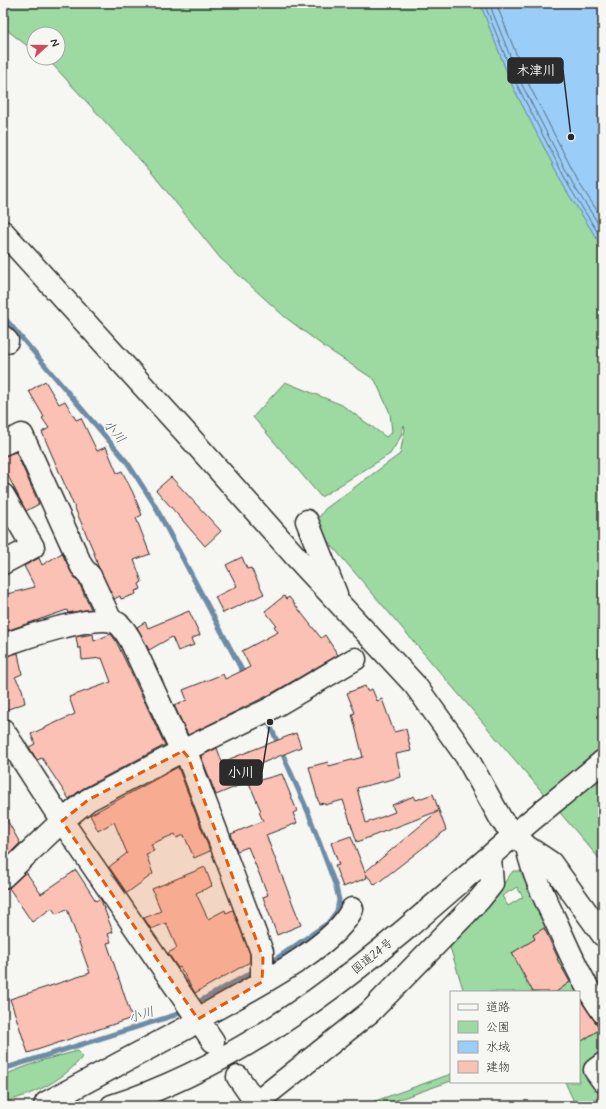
<svg xmlns="http://www.w3.org/2000/svg" width="606" height="1109" font-family="Mynerve,'Klee One',sans-serif">
<style>
.green{fill:#9cdaa2;stroke:#648266;fill-rule:evenodd}
.water{fill:#9acdf7;stroke:#6e8ca5}
.lines{fill:none;stroke-linecap:round;stroke-linejoin:round}
.shore{stroke:#576c7d;stroke-width:1}
.stream{stroke:#6e8ca5;stroke-width:5}
.building{fill:#fcc1b5;stroke:#2b2b2b}
.minor-casing{stroke:#2b2b2b;stroke-width:25}
.highway-casing{stroke:#2b2b2b;stroke-width:25}
.minor{stroke:#f6f6f2;stroke-width:22}
.highway{stroke:#f6f6f2;stroke-width:22}
.marked{fill:#e8590c;fill-opacity:0.2;stroke:#e8590c;stroke-width:3;stroke-dasharray:8 5;stroke-linejoin:round}
.labels{text-anchor:middle;stroke-width:3.5;stroke-linejoin:round;paint-order:stroke}
.street-label{font-size:12px;fill:#2b2b2b;stroke:#f6f6f2}
.water-label{font-size:13px;font-style:italic;fill:#47545e;stroke:#f6f6f2}
.leader{fill:none;stroke:#2b2b2b;stroke-width:1.5}
.callout-dot{fill:#2b2b2b;stroke:#f6f6f2;stroke-width:1.5}
.callout{fill:#2b2b2b;stroke:#2b2b2b;stroke-width:1.5}
.callout-label{font-size:13px;text-anchor:middle;font-weight:bold;fill:#fff}
</style>
<rect width="100%" height="100%" fill="#f6f6f2"/>
<filter id="ink" filterUnits="userSpaceOnUse"><feTurbulence type="fractalNoise" baseFrequency=".025" numOctaves="2"/><feDisplacementMap in="SourceGraphic" scale="8" xChannelSelector="R" yChannelSelector="G"/><feConvolveMatrix kernelMatrix="1 2 1 2 8 2 1 2 1" color-interpolation-filters="sRGB"/></filter>
<g filter="url(#ink)">
<path class="green" d="M3,3H480L512,85L566,190L603,248V863L320,532L318,519L325,509L400,454L405,429L404,425L400,438L390,454L321,497L253,417L285,382L342,405L386,437L392,432L390,413L375,380L326,348L285,317L220,258L152,173L53,65L43,58H58V34H34V51L3,27Z
M513,871H525L583,1000L603,1027V1106H576L565,1082H579V1043L600,1029L586,1008L579,1012V992H556L572,981L558,961L526,982L530,988L536,984L541,992H464L449,944L490,902ZM517,887L523,897L508,906L502,896ZM548,926L552,933L549,935L558,950L557,952L559,957L525,978L522,974L530,969L515,957L512,953L522,947L524,950L537,942L533,935Z
M78,1051L83,1056C64,1080 36,1093 8,1101L5,1099L9,1073L43,1060Z
M451,1074V1081L380,1106H361Z"/>
<path class="water" d="M480,3H601L603,14V248L566,190L512,85Z"/>
<g class="lines">
<path class="shore" d="M484,3L516,83L570,188L603,241
M489,3L520,81L574,186L603,231
M496,3L526,79L579,183L603,220"/>
<path class="stream" d="M3,316L127,462L154,504L245,676
M266,716L308,812L336,887L339,900L337,911L328,923L267,965
M193,1005L256,970
M3,1069L175,1015L185,1010"/>
</g>
<path class="building" d="M45,381L59,404L65,401L76,420L81,418L97,451L106,447L117,473L122,471L133,493L142,515L136,518L150,554L134,560L142,582L139,584L141,589L135,591L136,594L121,599L120,596L114,599L98,566L93,550L42,432L49,428L42,418L44,417L29,391Z
M16,452L39,504L26,511L3,466V456Z
M171,477L221,531L205,546L156,490Z
M62,553L71,572L79,583L91,609L68,613L67,610L3,632V595L35,587L24,566L39,558L42,565Z
M242,557L247,569L251,568L264,594L223,613L215,597L237,586L226,565Z
M284,596L286,599L289,597L321,638L325,635L338,655L267,696L188,735L174,705L187,700L183,690L223,674L225,679L250,667L242,651L278,632L274,626L276,625L265,611Z
M189,611L200,635L191,639L194,645L178,651L172,637L149,650L137,627L145,622L148,628Z
M93,634L94,641L111,634L116,641L165,745L82,789L69,799L42,758L37,760L29,747L35,744L31,734L75,714L69,697L111,682L102,658L82,660L81,648H78L76,637Z
M18,653L22,674L15,677L22,689L25,703L3,711V657Z
M365,686L367,691L372,689L377,701L382,699L394,732L406,729L411,751L396,754L401,777L357,788L366,823L395,812L392,805L414,796L416,800L433,794L446,830L375,885L365,873L367,878L343,887L335,866L339,865L331,843L351,836L365,872L438,811L357,842L343,800L325,805L324,803L319,804L309,767L328,762L329,766L363,757L352,714L355,713L347,693Z
M296,733L301,747L248,769L252,780L216,795L201,756L217,748L222,762Z
M178,767L210,851L194,858L184,835L177,838L175,834L151,844L154,851L146,854L153,874L127,893L109,867L127,853L114,822L98,831L90,815Z
M282,774L297,811L293,813L297,823L266,835L301,925L277,935L263,897L268,895L248,847L237,851L231,834L263,821L259,812L261,811L249,783Z
M3,813L20,843L3,860Z
M205,867L212,886L196,893L208,919L225,910L226,913L233,910L250,954V962L195,993L180,967L178,968L168,953L177,948L166,923L151,929L144,918L161,911L152,889Z
M76,870L96,901L100,898L101,900L113,932L108,934L111,942L107,943L132,1018L28,1053L10,999L90,973L67,909L56,914L52,908L32,922L9,888L26,872L41,894Z
M544,928L558,958L557,959L570,982L556,992H533L512,953L535,939L533,935Z
M579,998L600,1029L579,1043Z"/>
<g class="lines">
<g class="minor-casing">
<path id="minor" d="M3,232L185,432L297,558L415,685L466,756L502,821L527,847L551,863L603,935
M3,337L7,341
M3,444L22,435L82,567L90,576L111,621
M3,495L33,547L3,563
M307,521L336,594
M3,645C25,637 95,614 115,622C122,625 126,633 130,639L179,745L188,757L262,952V982
M3,730L62,821L213,1041
M527,847C533,874 544,897 556,922C570,953 583,984 603,1012
M3,877L62,821L88,800L170,757L270,709L355,659
M603,1064L595,1070L603,1081
M238,1077L258,1106
M256,1103L370,1012L480,899L492,884L490,858
M45,1106L46,1103L188,1027L198,1019C237,996 335,949 352,909"/>
</g>
<g class="highway-casing">
<path id="highway" d="M112,1106C271,1054 391,943 514,835C543,810 574,786 603,761"/>
</g>
<use href="#minor" class="minor"/>
<use href="#highway" class="highway"/>
</g>
</g>
<path class="marked" d="M183,751L188,757L263,958L262,982L198,1019L62,821L88,800Z"/>
<g class="labels">
<g class="street-label">
<text transform="translate(372 956) rotate(-39)" y="4">国道24号</text>
</g>
<g class="water-label">
<text transform="translate(115 431) rotate(50)" y="5">小川</text>
<text transform="translate(141 1014) rotate(-17)" y="5">小川</text>
</g>
</g>
<path class="leader" d="M571 137L563 70M270 722L262 772"/>
<g class="callout-dot">
<circle cx="571" cy="137" r="4"/>
<circle cx="270" cy="722" r="4"/>
</g>
<g class="callout">
<rect x="508" y="58" width="55" height="25" rx="4"/>
<rect x="220" y="760" width="42" height="25" rx="4"/>
</g>
<g class="callout-label">
<text x="536" y="75">木津川</text>
<text x="241" y="777">小川</text>
</g>
<rect width="606" height="1109" fill="none" stroke="#f6f6f2" stroke-width="16"/>
<rect x="8" y="8" width="590" height="1093" fill="none" stroke="#2b2b2b" stroke-width="1.5" filter="url(#ink)"/>
<rect x="450" y="991" width="130" height="92" fill="#f6f6f2" stroke="#a5a5a2"/>
<rect x="458" y="1004" width="20" height="6" fill="#f6f6f2" stroke="#a5a5a2"/>
<text x="486" y="1011" font-size="12" fill="#2b2b2b">道路</text>
<rect x="458" y="1021" width="20" height="12" fill="#9cdaa2" stroke="#a5a5a2"/>
<text x="486" y="1031" font-size="12" fill="#2b2b2b">公園</text>
<rect x="458" y="1041" width="20" height="12" fill="#9acdf7" stroke="#a5a5a2"/>
<text x="486" y="1051" font-size="12" fill="#2b2b2b">水域</text>
<rect x="458" y="1061" width="20" height="12" fill="#fcc1b5" stroke="#a5a5a2"/>
<text x="486" y="1071" font-size="12" fill="#2b2b2b">建物</text>
<g transform="translate(46 46) rotate(69)"><circle r="19" fill="#f6f6f2" stroke="#a5a5a2"/>
<path d="M0-3L7 15L0 10L-7 15Z" fill="#d1495b"/>
<text y="-6" font-size="11" font-weight="bold" text-anchor="middle" fill="#2b2b2b">N</text>
</g>
</svg>
